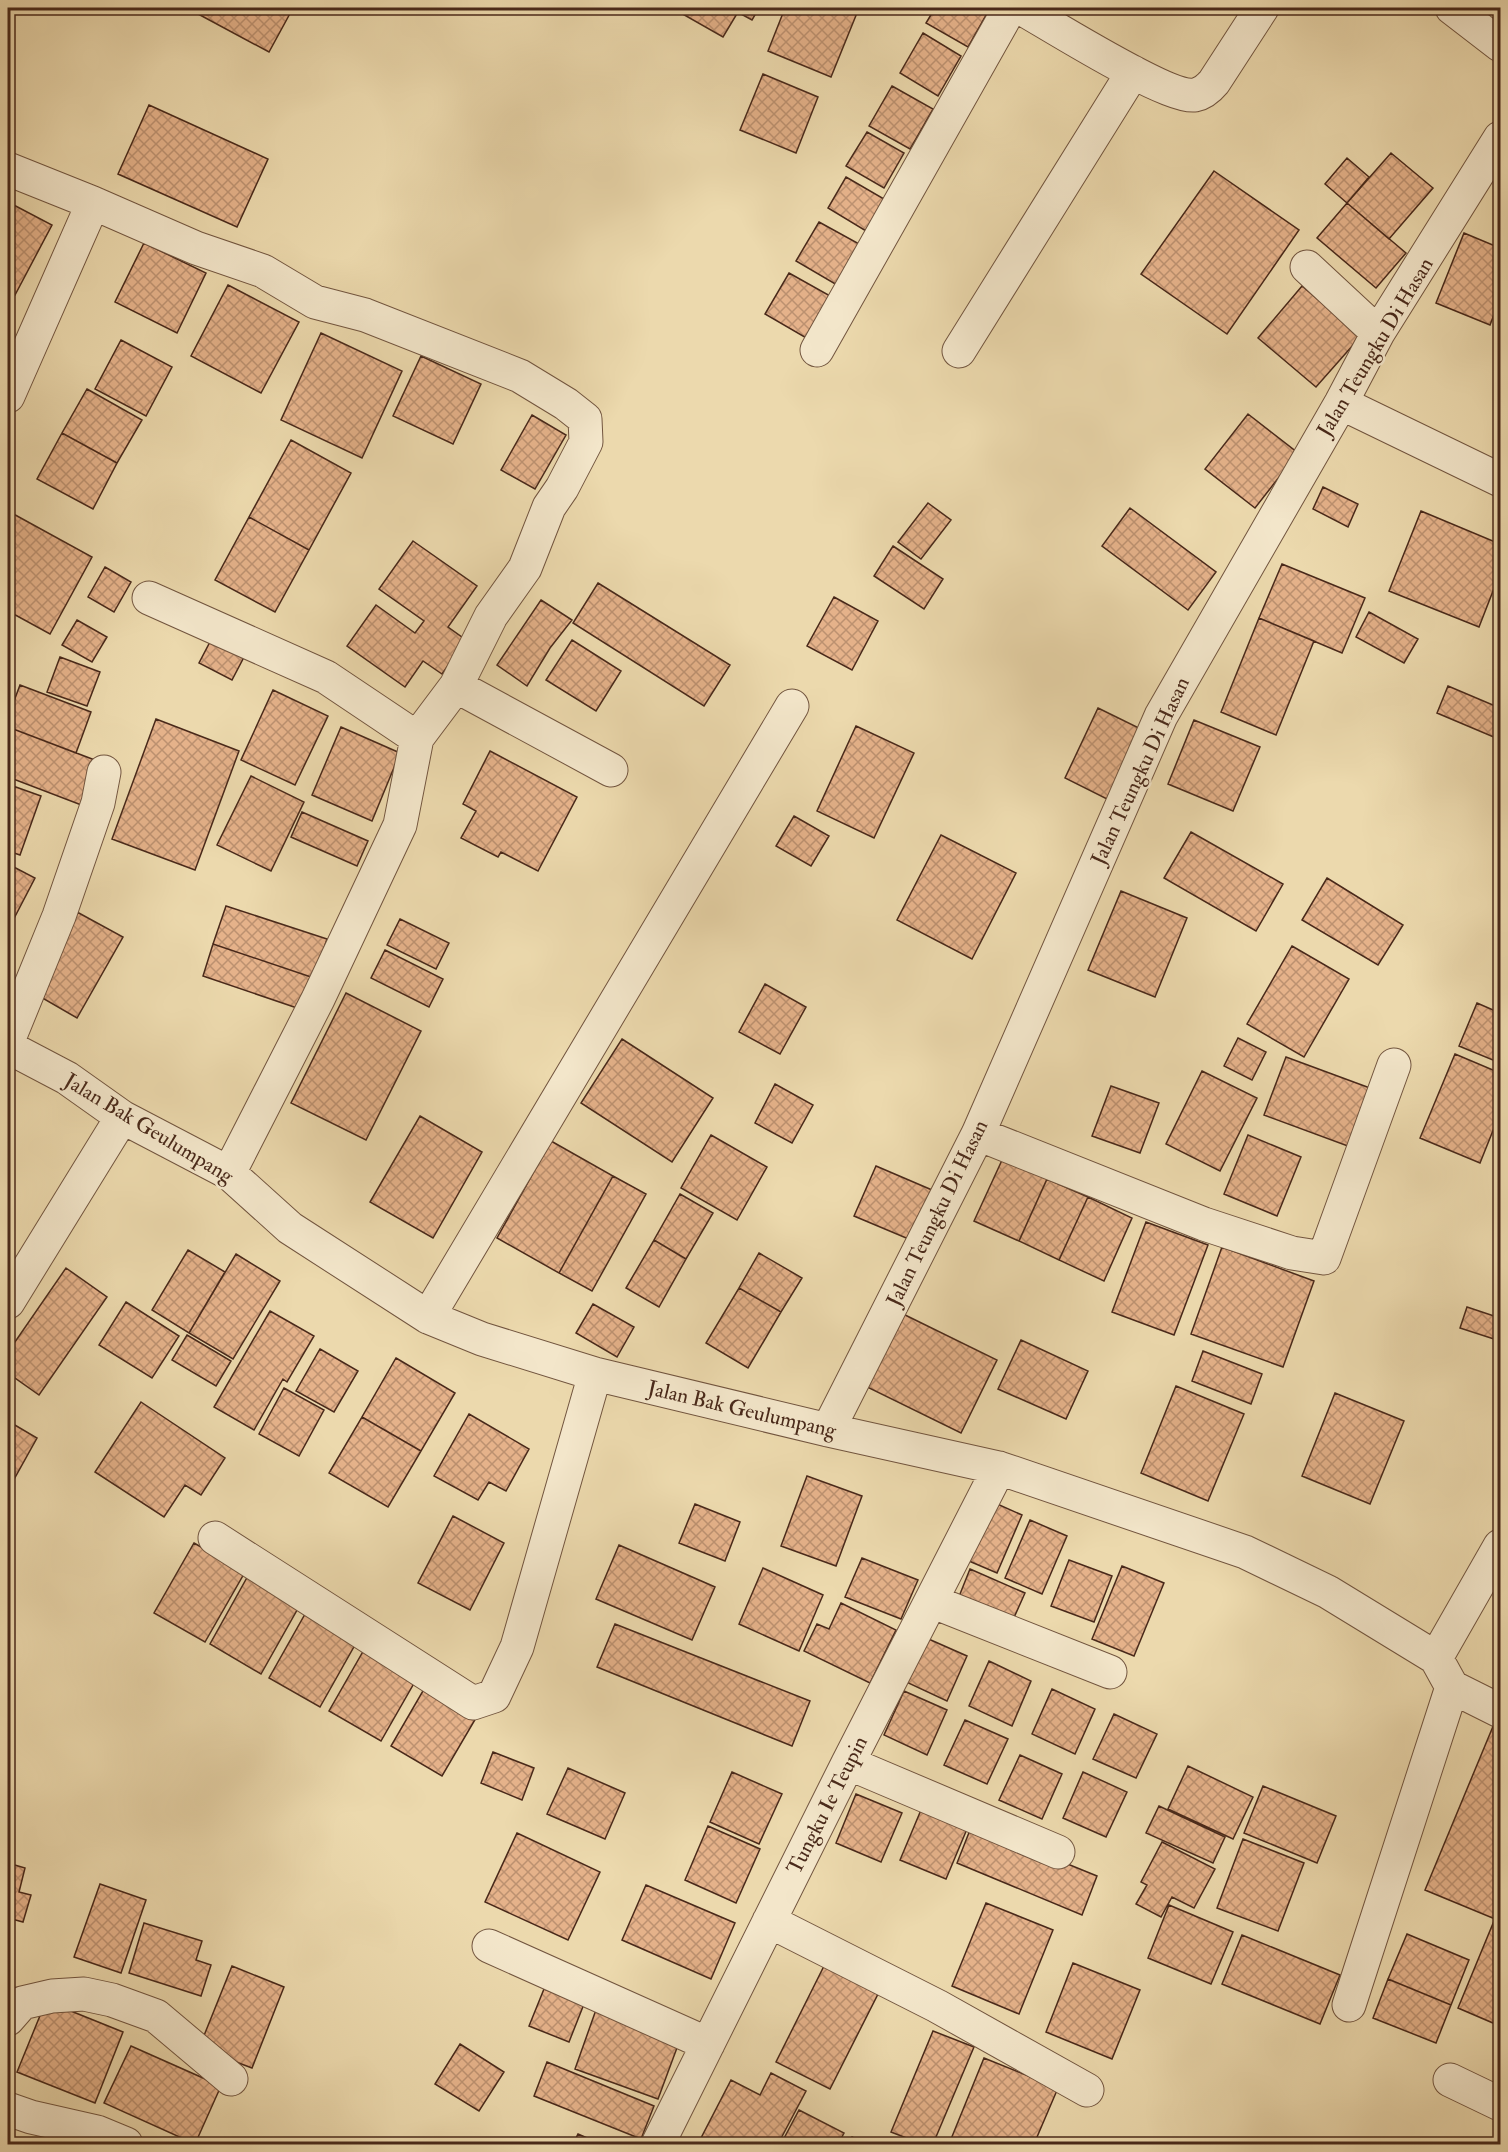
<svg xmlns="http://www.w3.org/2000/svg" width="1508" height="2152" font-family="'IM FELL Double Pica',serif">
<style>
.building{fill:url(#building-cross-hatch);stroke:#49291a;stroke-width:1.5}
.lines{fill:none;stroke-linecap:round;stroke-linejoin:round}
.minor-casing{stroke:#72553f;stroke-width:35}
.minor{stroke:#f3e6ca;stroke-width:33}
.labels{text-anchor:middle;stroke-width:5;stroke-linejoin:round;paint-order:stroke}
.street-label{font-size:21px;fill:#49291a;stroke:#f3e6ca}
</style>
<defs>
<pattern id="building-cross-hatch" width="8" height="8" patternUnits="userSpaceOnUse" patternTransform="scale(1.5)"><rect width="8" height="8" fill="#e5b28a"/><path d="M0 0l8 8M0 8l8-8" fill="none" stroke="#bc9170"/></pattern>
</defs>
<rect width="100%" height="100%" fill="#ecd9ad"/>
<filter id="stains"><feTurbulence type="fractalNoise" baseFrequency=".00333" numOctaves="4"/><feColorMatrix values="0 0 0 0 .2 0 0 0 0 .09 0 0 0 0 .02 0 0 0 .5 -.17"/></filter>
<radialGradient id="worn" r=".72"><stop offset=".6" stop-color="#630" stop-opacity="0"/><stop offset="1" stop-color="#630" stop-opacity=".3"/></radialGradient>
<path class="building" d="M187,8H293L269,52Z
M672,8H730L738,12L723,37Z
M730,8H759L752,20Z
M785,8H859L831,77L768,51Z
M935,8H990L968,47L926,23Z
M923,33L961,56L938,96L900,73Z
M763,74L818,97L796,153L740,130Z
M892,86L933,109L910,149L869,126Z
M149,105L268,159L237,227L118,174Z
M867,132L904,153L884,188L846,166Z
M1391,153L1433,188L1389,239L1347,203Z
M1347,158L1369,177L1347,203L1325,184Z
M1214,171L1299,230L1227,334L1141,274Z
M846,177L884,199L866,231L828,208Z
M8,202L52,225L15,295L8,291Z
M1347,203L1406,253L1376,288L1317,238Z
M819,222L861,245L837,285L796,261Z
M1464,233L1500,248V299L1490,325L1436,303Z
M144,243L206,273L177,333L115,302Z
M789,273L832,297L808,339L765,314Z
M228,285L299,322L261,393L191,356Z
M1302,286L1361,336L1316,387L1258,338Z
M321,333L402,371L362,458L281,420Z
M121,340L172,367L146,416L95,389Z
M421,356L481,384L453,444L393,416Z
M87,389L142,420L117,463L62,433Z
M1248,414L1298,453L1255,508L1205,469Z
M532,415L566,435L535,489L501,470Z
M62,433L117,463L93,509L37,479Z
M291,440L351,473L309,550L249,517Z
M1323,487L1358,504L1348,527L1313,509Z
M928,503L951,520L921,559L898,542Z
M1130,508L1216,572L1188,610L1102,546Z
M8,511L92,557L50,634L8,611Z
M1421,511L1500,544V573L1479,627L1389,591Z
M249,517L309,550L275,612L215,580Z
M413,541L477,586L448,627L466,640L442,674L423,661L405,687L347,646L376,605L415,633L424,621L379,589Z
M893,546L943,579L924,609L874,576Z
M1282,564L1365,598L1342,653L1259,618Z
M105,567L131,582L114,612L88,597Z
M598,583L730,665L704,706L573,623Z
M834,597L878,621L852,670L807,646Z
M541,600L572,620L550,648L527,686L497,665Z
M1369,612L1418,639L1404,663L1356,637Z
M1259,618L1314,641L1276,735L1221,712Z
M77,620L107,637L92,662L62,645Z
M1500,629V648L1494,645Z
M211,640L244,657L232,680L199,663Z
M572,640L621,671L596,711L546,680Z
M60,657L100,672L87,706L47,692Z
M20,685L91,712L76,753L8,727V717Z
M1448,686L1500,708V726L1496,738L1437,713Z
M273,690L328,716L295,785L241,760Z
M1098,708L1143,730L1109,800L1065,778Z
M156,719L239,751L195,870L112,839Z
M1194,720L1260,747L1233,811L1168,784Z
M856,726L914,753L874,838L817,811Z
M8,727L100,762L84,806L8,777Z
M341,727L400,753L372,821L312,795Z
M490,751L577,797L538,871L501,852L498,857L461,838L476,811L463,804Z
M251,776L304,802L271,871L217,845Z
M13,786L41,796L20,855L8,851V802Z
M302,812L368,841L357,866L291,837Z
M794,816L829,836L811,866L776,846Z
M1191,832L1283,884L1256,931L1164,878Z
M941,835L1016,873L972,959L897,920Z
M8,864L35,878L8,930Z
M1327,878L1403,925L1378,965L1302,920Z
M1121,891L1187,918L1155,997L1088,970Z
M226,906L327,939L314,978L213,944Z
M77,912L123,937L77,1018L32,992Z
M400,919L449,943L436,969L387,945Z
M213,944L314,978L303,1010L203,976Z
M1292,946L1349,979L1304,1057L1247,1024Z
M385,950L443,979L429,1007L371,978Z
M765,984L806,1007L780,1054L739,1032Z
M346,993L421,1031L366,1140L291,1103Z
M1477,1003L1500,1013V1063L1459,1046Z
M1238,1038L1266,1052L1252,1080L1224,1066Z
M622,1039L713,1098L672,1162L581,1103Z
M1455,1054L1500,1073V1113L1480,1163L1420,1138Z
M1286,1057L1378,1091L1356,1149L1264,1115Z
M1202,1071L1257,1098L1220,1171L1166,1144Z
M775,1084L813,1105L792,1143L755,1123Z
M1111,1086L1159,1103L1140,1153L1092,1136Z
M420,1116L482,1152L433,1238L370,1202Z
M711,1135L767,1167L737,1220L681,1188Z
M1248,1135L1301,1157L1277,1216L1224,1194Z
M551,1141L613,1176L559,1273L497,1238Z
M1003,1158L1047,1179L1019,1241L974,1221Z
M876,1166L932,1190L911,1240L854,1216Z
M613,1176L646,1194L592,1291L559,1273Z
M1047,1179L1088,1197L1059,1260L1019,1241Z
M680,1194L713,1213L686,1259L654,1240Z
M1088,1197L1132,1218L1104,1281L1059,1260Z
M1146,1222L1208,1245L1174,1335L1112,1312Z
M654,1240L686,1259L659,1307L626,1288Z
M1222,1247L1314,1281L1283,1367L1191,1334Z
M188,1250L225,1272L189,1333L152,1310Z
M759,1253L802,1278L781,1312L739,1288Z
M236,1254L280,1281L233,1359L189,1333Z
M66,1268L107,1297L39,1395L8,1373V1352Z
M739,1288L781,1312L748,1368L706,1343Z
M126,1302L179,1336L152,1378L99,1345Z
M593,1304L634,1327L617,1357L576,1333Z
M1467,1307L1500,1318L1494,1339L1460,1328Z
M270,1311L314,1336L287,1382L283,1379L254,1430L214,1407Z
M899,1312L997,1360L961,1433L863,1385Z
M187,1335L231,1361L216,1386L172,1360Z
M1021,1340L1088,1371L1066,1419L998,1389Z
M320,1349L358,1371L334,1412L296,1391Z
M1203,1351L1262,1374L1251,1404L1192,1381Z
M396,1358L455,1393L421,1451L362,1417Z
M1176,1386L1244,1414L1208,1501L1141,1473Z
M284,1388L324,1410L299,1456L259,1434Z
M1335,1393L1404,1421L1370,1504L1302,1476Z
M141,1402L225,1458L201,1495L185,1485L164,1517L95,1472Z
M469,1414L529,1449L506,1491L489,1482L478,1500L434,1476Z
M362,1417L421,1451L388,1507L329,1473Z
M8,1421L37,1438L8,1490Z
M807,1476L862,1496L836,1566L781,1546Z
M986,1499L1022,1515L997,1573L962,1558Z
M695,1504L740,1522L725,1561L679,1543Z
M453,1516L504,1543L470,1610L418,1583Z
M1030,1520L1067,1536L1042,1594L1005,1578Z
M194,1543L245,1572L205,1642L154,1613Z
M619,1545L715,1587L692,1640L596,1599Z
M862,1558L918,1580L901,1619L845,1597Z
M1069,1560L1112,1576L1094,1622L1051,1606Z
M1122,1566L1164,1583L1134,1656L1092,1639Z
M763,1568L823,1595L799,1651L739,1624Z
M970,1569L1025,1593L1012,1622L958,1599Z
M249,1574L301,1603L261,1674L210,1644Z
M841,1603L896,1630L870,1683L804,1651L817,1624L829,1629Z
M309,1607L360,1636L320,1707L269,1678Z
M615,1624L810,1701L792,1746L597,1667Z
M924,1637L967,1656L947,1701L904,1681Z
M369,1641L421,1671L381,1741L329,1711Z
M989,1661L1031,1681L1012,1726L969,1706Z
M431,1677L483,1706L442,1776L391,1746Z
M1052,1689L1095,1709L1075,1754L1032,1734Z
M904,1691L947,1710L927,1755L884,1735Z
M1114,1714L1157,1734L1136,1778L1093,1759Z
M965,1720L1008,1739L987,1784L944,1765Z
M1494,1724L1500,1727V1905L1495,1919L1425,1890Z
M493,1752L534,1768L522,1800L481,1783Z
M1020,1755L1062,1774L1042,1819L999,1800Z
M1188,1766L1253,1797L1233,1839L1168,1809Z
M568,1768L625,1793L605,1839L547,1814Z
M732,1772L782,1794L759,1844L710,1822Z
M1083,1772L1127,1792L1106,1837L1063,1818Z
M1263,1786L1336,1816L1317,1863L1244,1833Z
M856,1794L902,1813L881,1862L836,1843Z
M1159,1806L1225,1837L1213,1863L1146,1833Z
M921,1810L967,1829L946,1879L900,1860Z
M972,1825L1097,1876L1082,1915L957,1863Z
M708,1826L760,1849L736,1903L685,1880Z
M517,1833L600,1872L568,1940L485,1902Z
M1243,1839L1304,1863L1278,1931L1217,1908Z
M1162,1842L1215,1869L1194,1908L1172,1897L1161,1917L1136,1904L1147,1885L1141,1882Z
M8,1863L25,1868L19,1892L31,1895L23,1922L8,1918Z
M100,1884L146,1900L121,1973L74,1957Z
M646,1885L735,1923L711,1979L622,1940Z
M986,1903L1053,1930L1019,2014L952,1986Z
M1169,1905L1233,1932L1211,1984L1148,1958Z
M1494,1921L1500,1923V2026L1458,2008Z
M144,1923L202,1941L196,1960L211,1965L201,1996L129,1973Z
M1407,1934L1469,1960L1451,2005L1388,1979Z
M1242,1935L1340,1975L1320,2024L1222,1984Z
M1073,1963L1140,1990L1112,2059L1046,2032Z
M232,1966L284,1987L252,2068L199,2048Z
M824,1966L878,1994L830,2089L776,2062Z
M1388,1979L1451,2005L1436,2043L1373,2018Z
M544,1989L584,2004L569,2042L529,2026Z
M46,2001L123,2032L95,2103L17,2072Z
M597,2007L681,2037L658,2099L575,2069Z
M933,2031L974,2047L933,2144H922L891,2132Z
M460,2044L504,2072L479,2111L435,2084Z
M131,2046L221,2086L195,2144L104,2103Z
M984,2058L1058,2088L1034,2144H949Z
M547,2062L654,2106L641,2139L534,2096Z
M771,2073L806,2091L778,2144H709L700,2140L731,2080L760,2095Z
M799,2110L844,2133L838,2144H781Z
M578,2134L601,2144H573Z
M852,2137L867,2144H849Z"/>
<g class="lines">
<g class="minor-casing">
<path id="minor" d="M1021,8C1051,25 1168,99 1195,95C1204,93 1209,88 1214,82L1262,8
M1452,8L1500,45
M8,169L93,203L196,248L263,271L315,302L365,315L520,376L566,404L585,419L586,442L562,488L549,507L525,568L491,616L456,686L417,738L400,825L318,999L229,1173
M1307,267L1378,333
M817,350L1010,8
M959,351L1133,72
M8,396L93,203
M1341,403L1500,480
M149,598L326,677L417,738
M456,686L611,770
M8,1041L59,916L98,803L104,772
M8,1047L67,1078L122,1117L229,1173L290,1228L428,1317L482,1339L595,1374L828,1430L999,1468L1245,1552L1328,1592L1436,1658L1452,1687L1500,1711
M978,1134L1204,1224L1292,1253L1324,1258L1394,1065
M8,1302L122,1117
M428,1317L792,706
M828,1430L978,1134L1161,716L1341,403L1378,333L1500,138
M215,1538L473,1703L494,1696L517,1647L595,1374
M931,1601L1110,1672
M1436,1658L1500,1546
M848,1763L1058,1852
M769,1921L937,2006L1087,2090
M489,1946L708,2044
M1349,2005L1452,1687
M8,2019L22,2003L52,1996L84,1994L112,2000L156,2016L231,2079
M1450,2080L1500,2104
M8,2109L31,2117L97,2132L126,2144
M658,2144L848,1763L999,1468"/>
</g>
<use href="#minor" class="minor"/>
</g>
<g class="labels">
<g class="street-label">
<text transform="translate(1375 347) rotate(-59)" y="7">Jalan Teungku Di Hasan</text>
<text transform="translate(1140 771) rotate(-65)" y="7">Jalan Teungku Di Hasan</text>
<text transform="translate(149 1128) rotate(31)" y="7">Jalan Bak Geulumpang</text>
<text transform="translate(937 1213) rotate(-64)" y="7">Jalan Teungku Di Hasan</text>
<text transform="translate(742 1409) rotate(13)" y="7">Jalan Bak Geulumpang</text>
<text transform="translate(827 1805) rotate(-63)" y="7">Tungku Ie Teupin</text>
</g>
</g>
<rect width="1508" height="2152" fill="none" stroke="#ecd9ad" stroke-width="30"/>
<rect x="9" y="9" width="1490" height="2134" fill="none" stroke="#49291a" stroke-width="3"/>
<rect x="15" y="15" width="1478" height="2122" fill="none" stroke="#49291a" stroke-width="1.5"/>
<rect width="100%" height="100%" filter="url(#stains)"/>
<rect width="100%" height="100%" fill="url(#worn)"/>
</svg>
